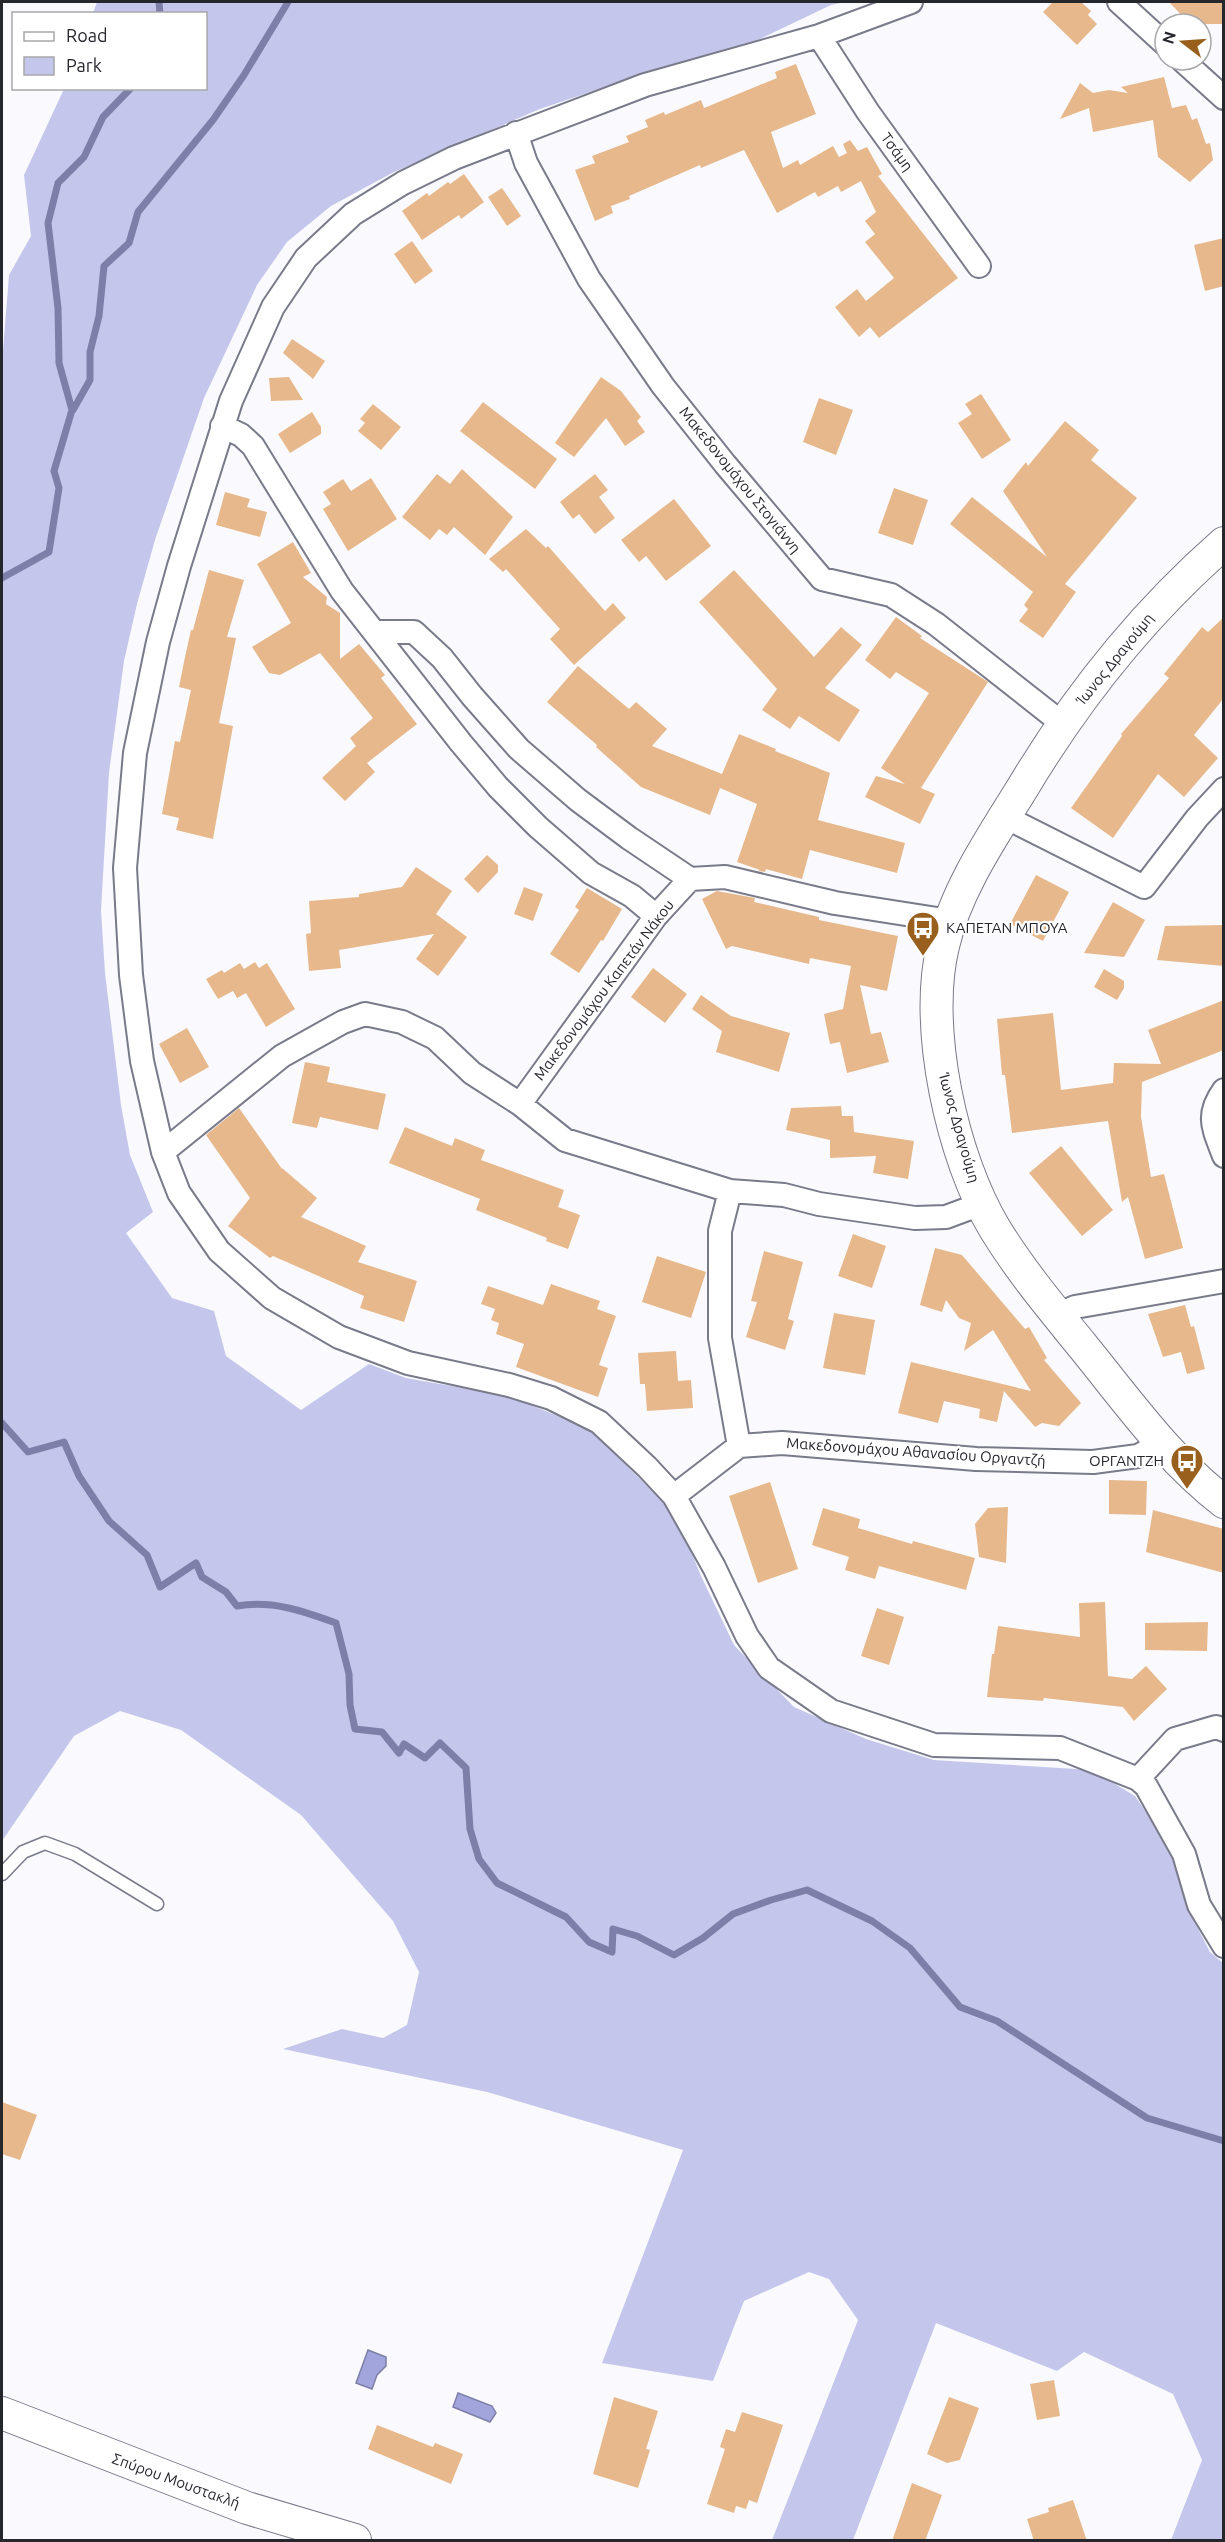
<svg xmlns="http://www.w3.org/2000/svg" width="1225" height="2542" font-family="Ubuntu,sans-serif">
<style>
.green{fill:#c4c7eb}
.water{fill:#a2a5dc;stroke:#7d7fa8;stroke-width:1.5}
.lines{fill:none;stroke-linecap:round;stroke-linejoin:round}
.stream{stroke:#7d7fa8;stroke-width:7}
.building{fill:#e6b88c}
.lane-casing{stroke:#797a8a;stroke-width:15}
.street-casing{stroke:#797a8a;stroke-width:26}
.secondary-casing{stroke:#797a8a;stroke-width:34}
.lane{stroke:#fff;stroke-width:12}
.street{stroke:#fff;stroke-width:22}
.secondary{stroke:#fff;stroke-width:32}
.labels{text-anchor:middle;stroke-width:4.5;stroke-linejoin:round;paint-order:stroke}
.street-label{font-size:15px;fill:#26262d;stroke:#fff}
.poi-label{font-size:15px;fill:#26262d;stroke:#fff;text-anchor:start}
</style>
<rect width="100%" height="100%" fill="#fafafe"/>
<path class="green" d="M97,2H845L831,5L756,41L652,71L540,109L394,172L331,206L287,242L257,285L204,398L155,540L137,604L124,661L109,773L101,910L105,973L121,1105L130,1155L153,1212L126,1233L172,1298L214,1311L226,1356L301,1410L369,1364L406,1378L508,1396L588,1428L676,1514L701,1576L734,1645L794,1707L866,1739L934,1760L1092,1770L1135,1796L1160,1832L1178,1873L1191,1915L1210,1952L1223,1963V2540H1171L1202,2460L1173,2394L1084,2352L1057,2371L936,2323L853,2540H772L858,2320L829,2279L809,2272L744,2301L713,2381L602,2363L683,2150L487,2092L283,2049L342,2029L383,2038L407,2025L419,1972L393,1921L301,1815L181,1730L120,1711L74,1736L2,1841V363L9,275L31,236L24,175L64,89L206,88V14L93,13Z"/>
<path class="water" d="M368,2350L386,2357V2366L377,2375L372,2389L356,2383Z
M458,2393L492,2406L496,2413L490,2422L453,2407Z"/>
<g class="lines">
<path class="stream" d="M159,2L160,14
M73,410L90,380V352L99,316L104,266L129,243L138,212L213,120L244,75L288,2
M2,578L49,552L59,488L54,471L72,410L59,363L58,308L48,223L58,183L84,157L103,117L131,88
M2,1423L28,1452L64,1442L79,1476L109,1521L147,1555L160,1587L196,1563L202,1577L226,1592L237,1606C272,1600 303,1611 336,1623L349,1674L350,1705L355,1729L382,1732L399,1753L404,1744L425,1758L440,1743L466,1768L470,1829L479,1859L497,1883L566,1917L589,1942L612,1952L613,1929L637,1936L674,1955L703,1938L733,1914L771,1900L807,1890L872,1921L910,1948L960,2007L997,2021L1147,2118L1224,2141"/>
</g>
<path class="building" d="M1053,2H1081L1091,11L1088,15L1097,24L1077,45L1043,12Z
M1169,2H1224V24H1190Z
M796,64L816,114L771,132L783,168L798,160L800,165L833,146L839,157L847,153L843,144L850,140L858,151L867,147L882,174L878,176L958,278L879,338L870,327L859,337L835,307L857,289L866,301L894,278L865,242L875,234L865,221L876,212L861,181L841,192L838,186L818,197L815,192L777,213L744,150L701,168L700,165L629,196L630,199L611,206L613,213L595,221L575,170L595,163L592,156L629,142L626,136L648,127L645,120L664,112L665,115L701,100L704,108L777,78L775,72Z
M1164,77L1172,108L1186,105L1192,120L1197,118L1206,144L1210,143L1213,160L1190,182L1158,157L1153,120L1093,132L1089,108L1060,119L1080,83L1093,93L1109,90L1128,93L1121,87Z
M464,174L484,202L461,219L459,215L422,240L402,211L427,193L429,196L448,182L450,184Z
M502,188L521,216L507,226L488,197Z
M1224,238V286L1205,291L1194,245Z
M412,241L433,271L415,284L394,254Z
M292,339L325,361L313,379L283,353Z
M289,377L303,400L271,401L269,378Z
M601,377L621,391L641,417L637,421L645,432L625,446L606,418L574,457L555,443Z
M981,394L1011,440L982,459L958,423L972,414L965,404Z
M819,398L853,410L836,455L803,442Z
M483,402L557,459L535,489L460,431Z
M373,404L401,427L381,450L358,431L365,423L360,419Z
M312,412L321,427V434L290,453L278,434Z
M1065,421L1099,450L1091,460L1137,498L1065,584L1076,592L1043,638L1019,621L1028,609L1024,605L1033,592L950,524L972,497L1047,557L1003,491L1026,462L1028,466Z
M462,469L513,517L485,555L454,527L447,535L439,529L430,540L402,517L437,474L450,484Z
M595,474L608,490L599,497L615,518L595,534L579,514L573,519L560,502Z
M371,478L397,519L348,551L323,509L331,504L323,492L343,479L351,491Z
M894,488L928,500L913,545L878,533Z
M225,492L250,499L247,507L267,512L260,537L216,525Z
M674,499L711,546L666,581L646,556L639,562L621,540Z
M526,529L546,548L548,546L605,611L613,603L626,618L574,665L550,639L560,629L506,569L503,572L489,559Z
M293,542L311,573L303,577L327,597L326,604L340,613V659L359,644L385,675L381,678L417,724L367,763L375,772L345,801L322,778L356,746L350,738L373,718L320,653L280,675L269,673L252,647L291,623L257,564Z
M209,570L244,580L227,637L236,638L219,723L233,726L213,839L176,830L179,818L162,814L175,741L180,742L191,690L179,687L185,657L191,630H193Z
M734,570L814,657L841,627L862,645L825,688L860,710L839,742L799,716L790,729L762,710L777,689L699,602Z
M896,617L922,636L920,638L988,682L921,788L935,794L920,824L865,797L876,776L905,784L881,768L929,693L896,672L890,679L865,660Z
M1224,617V698L1194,735L1218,758L1184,797L1158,774L1113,838L1071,808L1122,736L1121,734L1169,678L1164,674L1202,627L1208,632Z
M578,666L629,709L636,702L667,729L652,746L722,774L739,734L776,749L775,751L830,773L818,820L905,843L897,873L810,850L802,879L766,869L765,872L758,871L760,870L737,862L757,804L720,788L710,815L641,787L596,747L597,745L547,702Z
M487,855L498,865V872L478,893L464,879Z
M416,867L452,891L436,914L467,937L438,976L416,959L434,934L339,950L341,968L309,971L306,934L311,933L309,901L359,897V894L402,887Z
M1036,875L1069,892L1043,941L1010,924Z
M524,887L543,894L533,921L514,914Z
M587,888L622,909L603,941L601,940L579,973L550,954L579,910L575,907Z
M717,891L755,898L754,902L819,917V920L898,936L887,991L860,985L871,1034L881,1032L889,1062L847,1073L840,1042L830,1044L824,1014L843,1009L851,966L810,958L809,964L732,946L726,949L702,899Z
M1113,902L1145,920L1124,957L1084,953Z
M1224,925V966L1157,960L1165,926Z
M255,962L259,968L267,963L295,1009L266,1027L246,993L237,998L233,991L218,999L206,979L222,970L224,973L240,963L244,969Z
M653,968L687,994L665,1023L631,997Z
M1104,969L1124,981V988L1117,1000L1094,987Z
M701,995L731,1016L790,1033L779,1072L716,1052L722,1031L692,1009Z
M1224,1000V1050L1142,1082L1141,1117L1151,1177L1164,1174L1183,1248L1145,1259L1128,1197L1122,1202L1108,1121L1012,1133L1005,1075H1002L997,1019L1053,1013L1061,1090L1113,1083L1114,1063L1161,1064L1148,1030Z
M187,1028L209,1067L180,1083L159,1044Z
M305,1062L330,1067L327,1082L386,1094L378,1130L320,1117L317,1128L292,1123Z
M841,1106L842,1116H853L854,1132L914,1141L908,1179L873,1173L876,1156L830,1158V1140L786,1130L791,1108Z
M239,1108L282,1169V1168L317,1198L301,1217L366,1246L358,1262L417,1281L404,1322L360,1308L364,1296L273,1256L270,1258L228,1226L250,1198L206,1135Z
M405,1127L452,1146L455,1138L485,1150L481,1160L564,1190L558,1207L580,1215L568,1249L546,1241L547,1238L476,1210L480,1199L389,1163Z
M1061,1146L1113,1210L1082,1236L1029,1173Z
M853,1234L886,1246L872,1288L838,1276Z
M935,1248L962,1255L1025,1329L1029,1327L1047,1358L1044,1360L1081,1403L1059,1426L1042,1423L1035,1427L1004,1391L997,1422L979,1418L980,1409L944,1401L938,1423L898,1413L911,1362L1031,1391L993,1330L964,1351L971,1323L959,1318L946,1300L942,1312L920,1305Z
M764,1251L803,1262L788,1319L794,1321L785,1350L746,1337L757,1302L751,1301Z
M657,1256L706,1272L691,1318L642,1302Z
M551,1284L600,1301L597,1309L616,1316L599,1365L608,1368L598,1397L516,1367L524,1344L496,1334L499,1323L491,1320L495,1309L481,1304L488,1286L543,1305Z
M1185,1305L1191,1327L1194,1326L1205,1369L1187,1374L1181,1352L1163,1357L1148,1314Z
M834,1313L875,1320L865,1375L823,1368Z
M676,1351L678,1381L691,1380L693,1408L647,1411L645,1384H640L638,1353Z
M1109,1480L1147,1481L1146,1515L1109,1514Z
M770,1482L798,1569L758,1583L729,1496Z
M1008,1507L1006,1563L979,1557L975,1524L988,1508Z
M823,1508L860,1519L858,1528L912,1544L913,1541L975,1558L966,1590L879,1566L875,1579L845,1570L849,1557L812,1545Z
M1153,1510L1224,1529V1573L1146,1552Z
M1105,1602L1108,1676L1132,1679L1146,1666L1167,1689L1134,1721L1123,1707L1044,1698L1043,1701L987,1697L992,1654H994L998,1626L1080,1637L1079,1603Z
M877,1608L904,1617L889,1665L861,1656Z
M1208,1622L1207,1651L1145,1650V1623Z
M2,2102L37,2115L20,2160L2,2154Z
M1054,2380L1060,2416L1037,2420L1030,2384Z
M614,2397L658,2411L646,2449L650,2450L638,2488L593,2474Z
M949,2397L979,2408L960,2460L947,2463L927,2454Z
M742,2412L783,2425L757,2503L749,2500L746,2509L736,2506L734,2513L707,2504L725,2449L720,2447L726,2429L735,2432Z
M377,2425L433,2447L435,2443L463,2454L451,2484L368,2449Z
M912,2483L942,2495L925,2541H892Z
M1073,2500L1087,2541H1034L1027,2519L1049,2512L1048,2508Z"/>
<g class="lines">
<g class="lane-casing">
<path id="lane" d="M2,1874L23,1852L45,1843L75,1854L157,1904"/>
</g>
<g class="street-casing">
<path id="street" d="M911,2L819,36L645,85L454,158L403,183L353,214L306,258L273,307L231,401L179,566L158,642L135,753L125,868L131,975L142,1061L163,1152L179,1193L219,1251L272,1298L339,1337L408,1363L509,1385L551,1398L599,1422L647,1467L674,1496L714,1567L747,1636L769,1668L831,1711L934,1745L1060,1748L1138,1779L1146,1786L1184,1854L1199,1905L1224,1946
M1119,2L1165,44
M819,36L868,112L979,266
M1182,60L1224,98
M516,133L526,163L589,279L663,386L725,464L822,579L891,595L936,624L1063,724
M222,426L241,435L253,446L342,591L461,743L498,787L538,827L591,873L632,896L656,916
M374,632H414L442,658L472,696L519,749L578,800L629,838L690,879L725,877L835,903L950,921
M1005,817L1144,887L1197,818L1224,789
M1224,1090C1205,1116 1214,1129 1224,1156
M520,1104L656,916L690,879
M163,1152L282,1056L343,1022L365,1014L402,1022L435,1038L472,1073L520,1104L565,1140L730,1191L784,1195L819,1204L915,1218L946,1217L981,1204
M730,1191L720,1231V1338L739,1446
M1058,1315L1075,1307L1224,1281
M674,1496L739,1446L782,1443L976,1459L1093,1462L1138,1456L1161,1443
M1138,1779L1175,1739L1216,1727L1224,1730"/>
</g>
<g class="secondary-casing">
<path id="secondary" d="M1224,543C1144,613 1077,697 1023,787C993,836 956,889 943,946C923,1027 952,1158 995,1229C1020,1270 1051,1307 1081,1344C1126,1399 1167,1458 1224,1502
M2,2413L247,2508L355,2540"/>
</g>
<use href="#lane" class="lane"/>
<use href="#street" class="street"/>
<use href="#secondary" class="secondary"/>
</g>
<defs>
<g id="bus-pin" transform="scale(1.725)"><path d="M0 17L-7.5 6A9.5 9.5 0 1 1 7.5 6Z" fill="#995f1c" stroke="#fff"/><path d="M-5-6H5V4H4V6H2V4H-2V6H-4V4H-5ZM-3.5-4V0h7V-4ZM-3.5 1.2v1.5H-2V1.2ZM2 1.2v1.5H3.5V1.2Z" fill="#fff"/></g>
</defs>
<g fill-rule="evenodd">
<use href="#bus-pin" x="923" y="928"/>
<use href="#bus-pin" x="1187" y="1461"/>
</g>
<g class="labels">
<g class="street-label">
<text transform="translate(897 152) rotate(54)" y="5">Τσάμη</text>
<text transform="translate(740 480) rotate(51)" y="5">Μακεδονομάχου Στογιάννη</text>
<text transform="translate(1115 659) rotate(-51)" y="5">Ίωνος Δραγούμη</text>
<text transform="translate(604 990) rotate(-53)" y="5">Μακεδονομάχου Καπετάν Νάκου</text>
<text transform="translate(959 1128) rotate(74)" y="5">Ίωνος Δραγούμη</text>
<text transform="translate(916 1452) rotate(4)" y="5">Μακεδονομάχου Αθανασίου Οργαντζή</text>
<text transform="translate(176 2481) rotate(20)" y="5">Σπύρου Μουστακλή</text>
</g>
<g class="poi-label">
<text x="946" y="933">ΚΑΠΕΤΑΝ ΜΠΟΥΑ</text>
<text x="1164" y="1466" text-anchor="end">ΟΡΓΑΝΤΖΗ</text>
</g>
</g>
<rect width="1225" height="2542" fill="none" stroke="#26262d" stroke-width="6"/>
<rect x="12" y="12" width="195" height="78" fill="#ffffff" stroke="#a8a8ab" stroke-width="1.5"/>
<rect x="24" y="32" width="30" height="9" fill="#ffffff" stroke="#a8a8ab" stroke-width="1.5"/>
<text x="66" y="42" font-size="18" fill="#26262d">Road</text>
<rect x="24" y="57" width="30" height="18" fill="#c4c7eb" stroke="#a8a8ab" stroke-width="1.5"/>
<text x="66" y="72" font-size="18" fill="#26262d">Park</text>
<g transform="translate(1183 42) rotate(287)"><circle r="28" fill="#ffffff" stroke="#a8a8ab" stroke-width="1.5"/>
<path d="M0-4.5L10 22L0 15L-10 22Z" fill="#995f1c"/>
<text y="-9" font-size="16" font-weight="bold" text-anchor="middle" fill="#26262d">N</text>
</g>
</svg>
